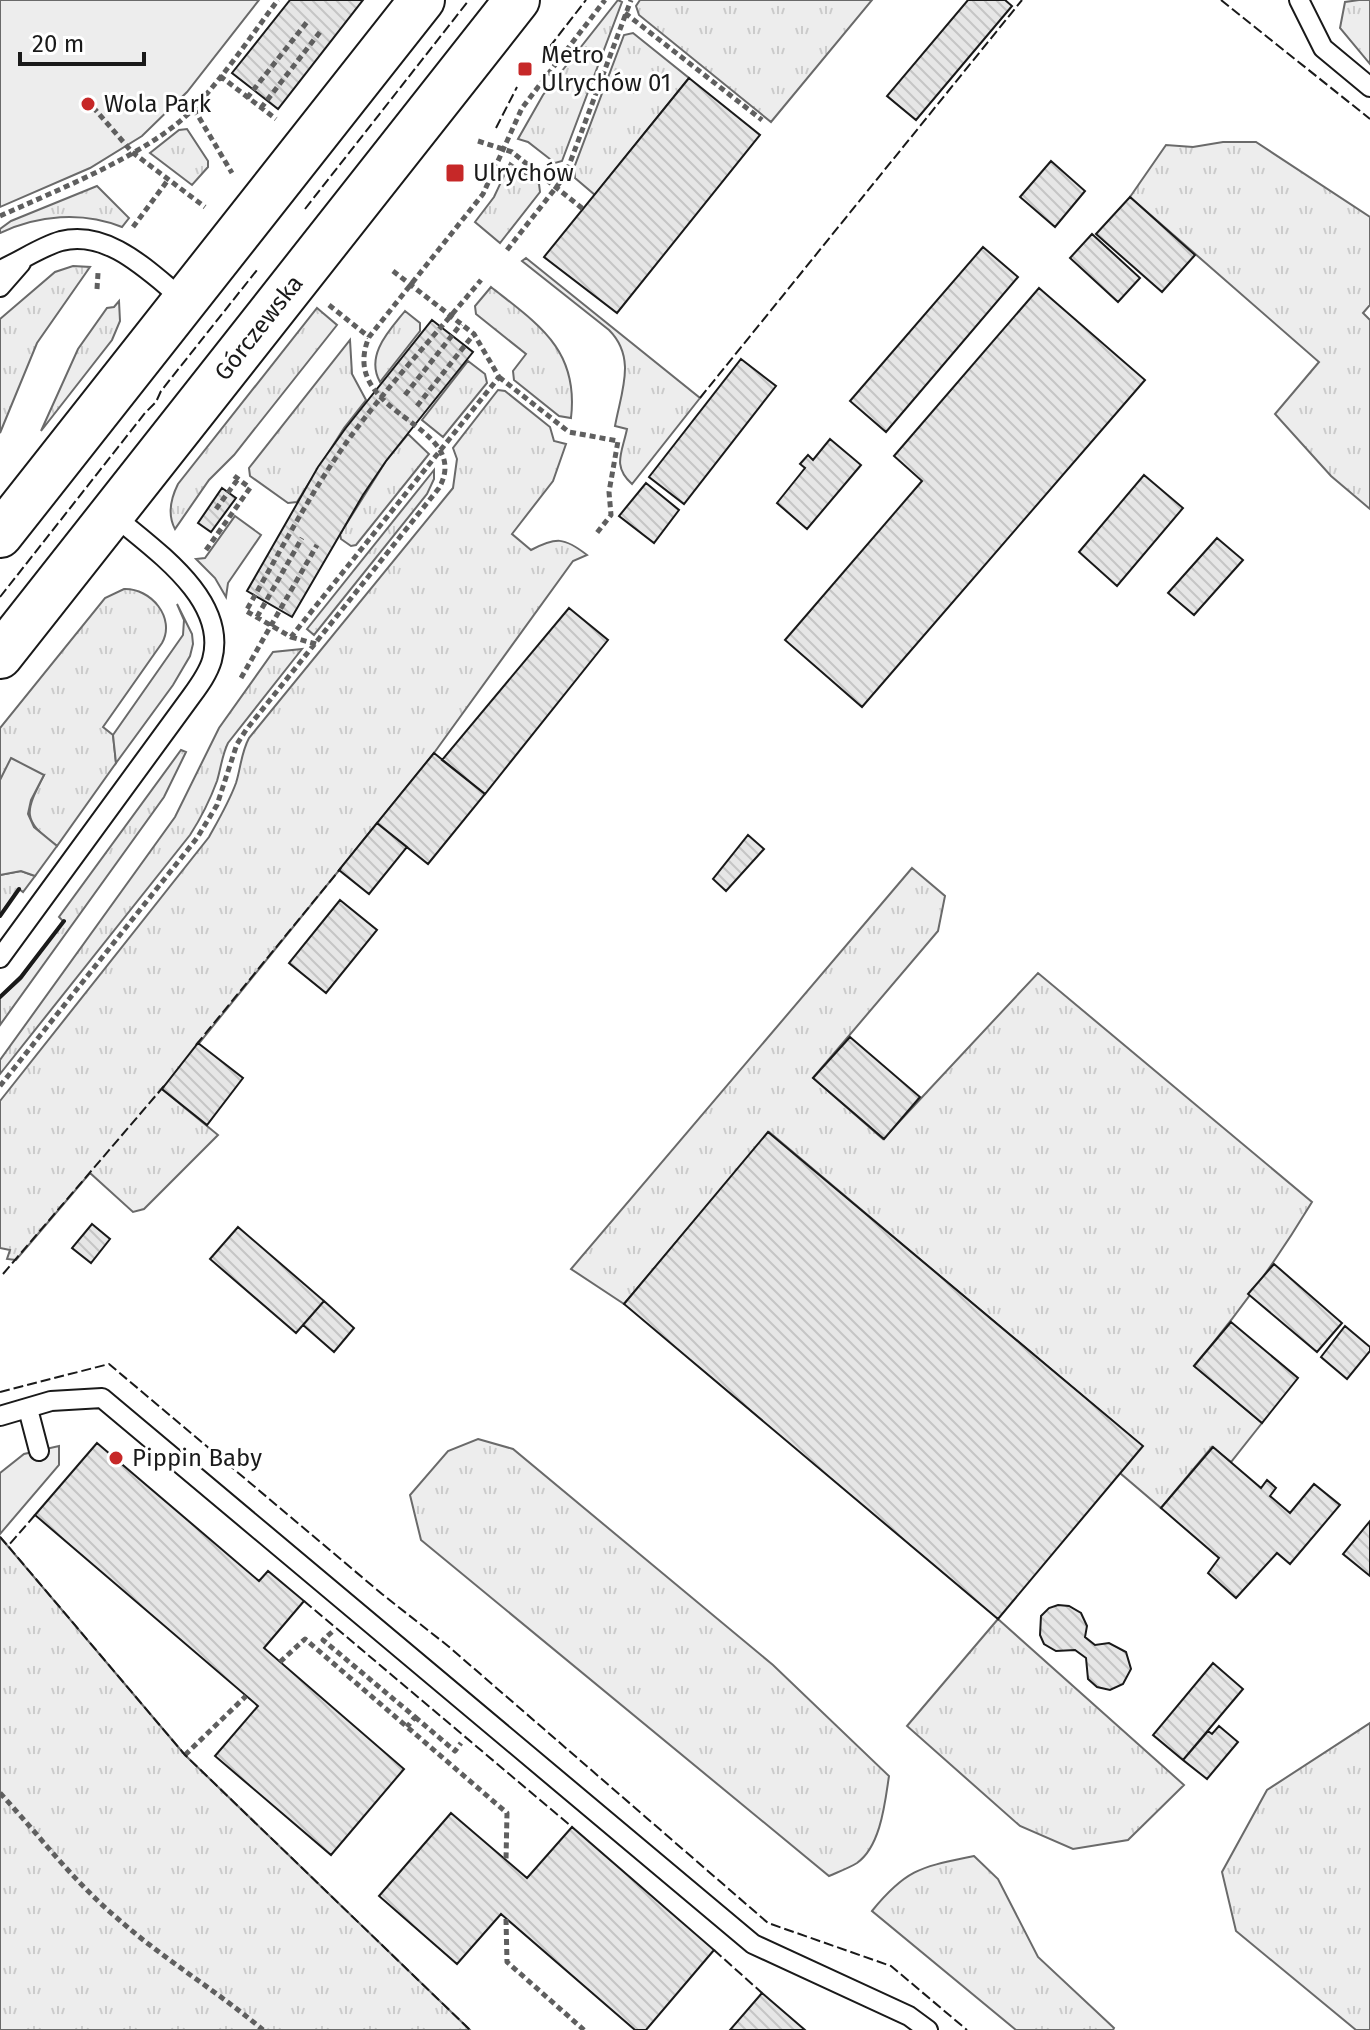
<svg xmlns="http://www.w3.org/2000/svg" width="1370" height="2030" font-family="'Fira Sans',sans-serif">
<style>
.grass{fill:url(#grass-tufts);stroke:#6a6a6a;stroke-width:2}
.built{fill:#ededed;stroke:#6a6a6a;stroke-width:2}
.building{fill:url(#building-back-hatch);stroke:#1a1a1a;stroke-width:2}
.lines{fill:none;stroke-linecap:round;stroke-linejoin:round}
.lane-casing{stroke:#1a1a1a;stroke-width:22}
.secondary-casing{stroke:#1a1a1a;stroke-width:48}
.path{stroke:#5f5f5f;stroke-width:5;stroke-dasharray:6 4;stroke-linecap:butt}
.lane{stroke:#fff;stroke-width:18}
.secondary{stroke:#fff;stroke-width:44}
.fence{stroke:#1a1a1a;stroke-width:2;stroke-dasharray:10 4;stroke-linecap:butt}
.wall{stroke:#1a1a1a;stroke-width:4}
.poi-dot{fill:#c62828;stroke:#fff;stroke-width:3}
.labels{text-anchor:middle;stroke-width:6;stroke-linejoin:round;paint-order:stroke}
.poi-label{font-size:24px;fill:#1a1a1a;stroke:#fff;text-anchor:start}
.street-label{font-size:24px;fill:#1a1a1a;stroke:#fff}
</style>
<defs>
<pattern id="grass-tufts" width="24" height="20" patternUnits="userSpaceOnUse" patternTransform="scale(2)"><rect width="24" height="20" fill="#ededed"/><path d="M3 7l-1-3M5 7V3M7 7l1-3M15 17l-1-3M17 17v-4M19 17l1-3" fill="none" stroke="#cbcbcb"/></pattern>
<pattern id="building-back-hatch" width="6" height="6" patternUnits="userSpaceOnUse" patternTransform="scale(2)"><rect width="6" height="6" fill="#e6e6e6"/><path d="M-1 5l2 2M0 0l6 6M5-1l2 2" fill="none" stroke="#c5c5c5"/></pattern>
</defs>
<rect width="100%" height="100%" fill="#fff"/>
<path class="grass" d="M618,0L622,2L562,161L555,163L528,142L518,139L543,95Z
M640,0H872L771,122L639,15L636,6Z
M1359,0H1370V64L1340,28L1345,2Z
M633,33L689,78L595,195L575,178L574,168L624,35Z
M187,129L208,161V167L192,185L150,153L179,130Z
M1223,142H1256L1370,217V305L1363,313L1370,320V509L1331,476L1275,414L1319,362L1130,197L1166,145L1193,147Z
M510,163L539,184L540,192L500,243L475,222L494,197Z
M97,186L129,218L122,227C82,211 38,215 0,233V229L11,221Z
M526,258L700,398L632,484C612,466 622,453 627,429L615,426C621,392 637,358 609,330L522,261Z
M73,266L90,267L37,343L0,433V319L55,272Z
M491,287C539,325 579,350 571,418L559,416L514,380L513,371L526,354L476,314L475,306Z
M119,301L120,321L112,340L41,431L78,349L107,308L114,307Z
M317,308L337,325L234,455L209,480L175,529C167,514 171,498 178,484Z
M405,311L420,323V331L380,382C365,355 389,331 405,311Z
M350,340L352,374L366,400L344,428L297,502L288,503L250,476L249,468Z
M468,361L485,374L487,383L443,437L422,420Z
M498,390L505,391L550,427L554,441L566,444L553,481L512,534L531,550C556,537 564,537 587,555L573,561L434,753L162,1089L218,1135L144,1209L133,1212L90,1173L16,1260L7,1259L10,1250L0,1248V1101L209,837C219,819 229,802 236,783C241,767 241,753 249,738L453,488L457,459L453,448Z
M408,434L429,454L356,545L351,546L341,539L340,534L386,461Z
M434,470V479L427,494L314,635L307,629Z
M124,589C151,588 176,618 162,643L103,727L113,735L116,763L57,846C21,820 25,812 44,775L0,780V728L105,598Z
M302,649L228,743C222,755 221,768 217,781C210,800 201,818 190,835L0,1074V1060L175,817L219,728L273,652Z
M181,750L186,752L164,797L0,1025V998L21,979L63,921L59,917Z
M912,868L945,896L938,931L813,1078L883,1139L1038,973L1312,1202C1277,1260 1238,1314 1194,1366L1262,1423L1231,1462L1212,1447L1161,1508L1120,1473L1142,1446L769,1132L624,1304L571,1269Z
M21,871L35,876L23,892L19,889L0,915V875Z
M478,1439L513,1449L773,1665L889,1776C885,1802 881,1846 857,1863C849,1868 838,1872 829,1876L421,1540L410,1495L448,1451Z
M0,1537L185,1755L470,2030H0Z
M998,1619L1184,1785L1128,1840L1073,1849L1020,1826L907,1726Z
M1370,1723V2030H1356L1236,1931L1222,1872L1267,1790Z
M974,1856L998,1879L1038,1957L1114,2028L1113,2030H1016L872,1911C907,1868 922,1867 974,1856Z"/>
<path class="built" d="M0,0H259L187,92L142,136L90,168L0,207Z
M235,516L261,535L228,583L226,597L215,578L196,559L205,558Z
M177,604L192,634L193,644L190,656L173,685L116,763L113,735L183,635L184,620Z
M11,758L44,775L31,800L28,814L34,827L57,846L35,876L21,871L0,875V780Z
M59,1446V1465L0,1534V1473L24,1454Z"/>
<path class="building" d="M290,0H363L278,109L232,73Z
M968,0H1005L1012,6L916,120L887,96Z
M689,78L760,135L617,313L544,257Z
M1051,161L1085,191L1055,227L1020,197Z
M1130,197L1195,255L1162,292L1096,234Z
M1092,234L1140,278L1118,302L1070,258Z
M983,247L1018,277L886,432L850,401Z
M1039,288L1145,380L862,707L785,640L922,481L894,456Z
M432,320L473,352L386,461L363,495L292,617L247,591L318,467L345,429Z
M741,359L776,386L684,504L649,477Z
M830,439L861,465L807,529L777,503L805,468L800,464L808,455L813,460Z
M1144,475L1183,508L1117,586L1079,552Z
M646,483L679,510L654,543L619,516Z
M222,488L236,498L211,532L198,523Z
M1217,538L1243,560L1194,615L1168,593Z
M569,608L608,640L485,794L442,760Z
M434,753L485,794L428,864L377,823Z
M377,823L407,847L369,894L339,870Z
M748,835L764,849L726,891L713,879Z
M340,900L377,930L326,993L289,963Z
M850,1037L920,1097L884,1139L813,1078Z
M198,1043L243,1078L207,1125L162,1089Z
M768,1132L1143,1446L998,1619L624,1304Z
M92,1224L110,1239L91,1263L72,1248Z
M238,1227L324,1301L296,1333L210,1259Z
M1274,1264L1342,1323L1317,1352L1248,1294Z
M324,1301L354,1328L334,1352L303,1325Z
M1231,1322L1298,1378L1262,1423L1194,1366Z
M1345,1326L1370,1347V1351L1347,1379L1321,1357Z
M97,1443L259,1581L268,1571L304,1601L264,1648L404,1769L331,1855L215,1756L258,1706L35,1515Z
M1213,1447L1261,1488L1267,1480L1276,1488L1270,1496L1290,1513L1314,1484L1340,1505L1290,1564L1277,1553L1236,1598L1208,1573L1219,1558L1161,1508Z
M1370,1521V1576L1343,1554Z
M1058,1605L1069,1606L1081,1613L1087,1626L1085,1637L1095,1645L1109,1643L1126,1652L1131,1669L1123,1684L1110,1690L1097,1687L1088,1679L1086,1658L1075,1650L1056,1651L1044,1644L1040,1635L1041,1616L1049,1608Z
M1213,1663L1243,1689L1183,1760L1153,1735Z
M1219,1726L1238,1742L1207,1779L1183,1760L1208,1731L1212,1734Z
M451,1813L527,1878L572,1827L714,1950L646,2030H635L501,1914L457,1964L379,1896Z
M762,1993L805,2030H730Z"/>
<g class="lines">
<g class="lane-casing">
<path id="lane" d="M1299,0L1323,48L1370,87
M0,270C21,261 40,247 61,241C109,229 150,273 184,300
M0,287L21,263
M0,958L190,698C198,687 208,674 212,660C229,598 151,548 111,513
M28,1409L39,1451
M0,1416L51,1401L102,1398L753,1944L909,2016L928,2030"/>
</g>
<g class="secondary-casing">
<g id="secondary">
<path d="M0,535L422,0"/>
<path id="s1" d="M0,656L517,0"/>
</g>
</g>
<path class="path" d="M625,13L762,120
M220,76L276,119
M247,98L307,22
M93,107L132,152L205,207
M261,108L320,32
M194,109L232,173
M478,141L512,152L583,209
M0,216C57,190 152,153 194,108C225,75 251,36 278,0
M133,227L168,180
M507,250L565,176L631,0
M393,271L474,334L499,377L291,637L246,611C280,552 311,491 351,436C391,382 438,332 481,280
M97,289L98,273
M329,305L369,337
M499,377L569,432L618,441L609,492L611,515L596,534
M405,395L461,324
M417,406L474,334
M216,509L238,479
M206,550L250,488L233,475
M257,617L302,538
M291,637L316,644
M241,678L317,545
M0,1086L197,838L217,805L237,744L246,730L439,488C475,423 336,416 369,337L483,194L522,108L605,0
M332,1632L323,1640L415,1717L407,1727
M280,1662L305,1639L507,1813L506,1860
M415,1717L455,1751L461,1743
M185,1755L246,1696
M0,1793C39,1835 73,1881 117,1918C163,1959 216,1990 263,2030
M506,1919L507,1962L584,2030"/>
<use href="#lane" class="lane"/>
<use href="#secondary" class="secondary"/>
<path class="fence" d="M1221,0L1370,119
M541,58L586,0
M496,128L517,87
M305,209L469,0
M700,398L1022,0
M0,597L145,413L156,402L161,391L257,270
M196,1045L341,868
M3,1274L164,1086
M0,1392L109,1364L382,1594L448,1646L768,1923L891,1966L967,2030
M35,1515L8,1546L185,1755L470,2030
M0,1537L8,1546
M304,1601L572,1827
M714,1950L762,1993"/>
<path class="wall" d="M0,916L19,889
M0,997L21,977L64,921"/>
</g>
<g class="poi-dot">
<rect x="517" y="61" width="16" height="16" rx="4"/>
<circle cx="88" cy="104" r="8"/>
<rect x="445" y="163" width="20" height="20" rx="4"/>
<circle cx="116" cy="1458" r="8"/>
</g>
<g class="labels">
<g class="poi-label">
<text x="541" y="63">Metro<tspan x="541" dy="28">Ulrychów 01</tspan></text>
<text x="104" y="112">Wola Park</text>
<text x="473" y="181">Ulrychów</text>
<text x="132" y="1466">Pippin Baby</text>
</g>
<g class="street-label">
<text dy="8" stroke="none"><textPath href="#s1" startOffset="418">Górczewska</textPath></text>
</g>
</g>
<path d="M20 52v12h124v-12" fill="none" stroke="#1a1a1a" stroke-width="4"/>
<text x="32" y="52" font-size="24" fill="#1a1a1a" stroke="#ffffff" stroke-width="6" paint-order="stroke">20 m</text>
</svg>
